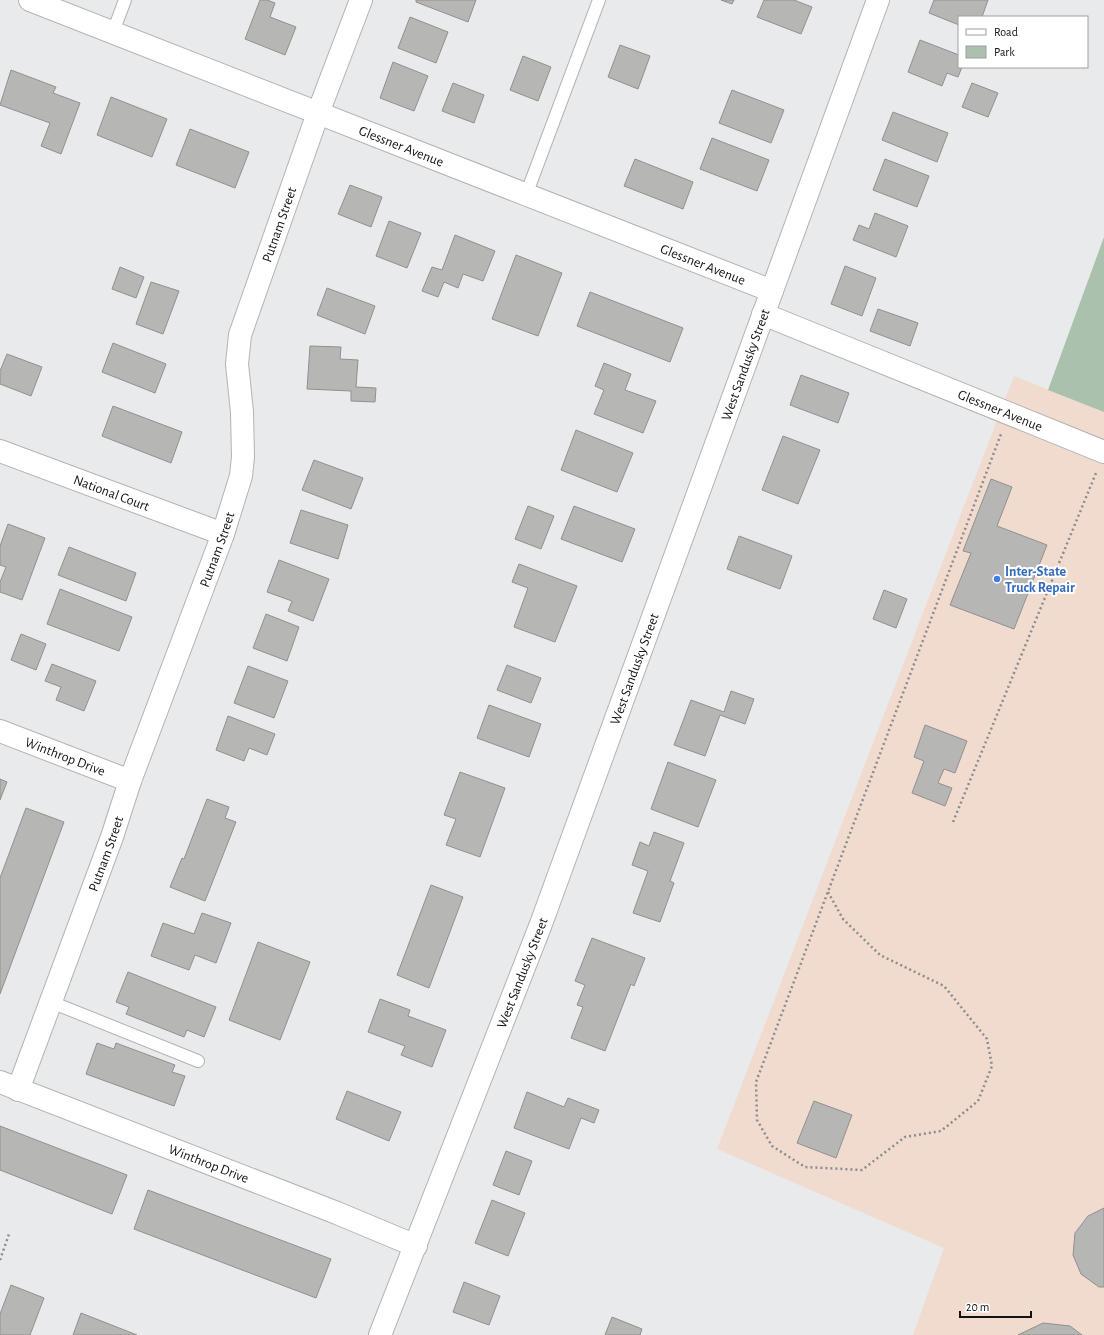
<svg xmlns="http://www.w3.org/2000/svg" width="1104" height="1335" font-family="'Alegreya Sans',sans-serif">
<style>
.industrial{fill:#f1dbcf}
.green{fill:#aac1ae}
.building{fill:#b6b6b5;stroke:#91908f}
.lines{fill:none;stroke-linecap:round;stroke-linejoin:round}
.service-casing{stroke:#b2b3b4;stroke-width:14}
.minor-casing{stroke:#b2b3b4;stroke-width:24}
.tertiary-casing{stroke:#b2b3b4;stroke-width:24}
.path{stroke:#8b8c8c;stroke-width:2.5;stroke-dasharray:2 3;stroke-linecap:butt}
.service{stroke:#fff;stroke-width:12}
.minor{stroke:#fff;stroke-width:22}
.tertiary{stroke:#fff;stroke-width:22}
.shop-dot{fill:#3f7fe0;stroke:#fff;stroke-width:1.5}
.labels{text-anchor:middle;stroke-width:4;stroke-linejoin:round;paint-order:stroke}
.street-label{font-size:14px;fill:#121212;stroke:#fff}
.shop-label{font-size:14px;font-weight:bold;fill:#366cbe;stroke:#fff;text-anchor:start}
</style>
<rect width="100%" height="100%" fill="#e9eaeb"/>
<path class="industrial" d="M1014,376L1104,412V1335H913L944,1248L717,1149Z"/>
<path class="green" d="M1104,237V412L1048,390Z"/>
<path class="building" d="M260,0H267L275,3L270,17L296,27L285,55L245,39Z
M416,0H476L468,22L416,2Z
M721,0H734L732,4Z
M764,0H794L812,7L801,34L757,17Z
M934,0H988L982,17H959V25L929,13Z
M410,17L448,32L436,63L398,48Z
M920,40L959,55V67H962L958,77L947,73L942,86L908,72Z
M620,45L650,56L638,89L608,77Z
M523,56L551,67L538,101L510,90Z
M393,62L428,76L414,111L380,98Z
M11,70L56,87L53,93L80,103L61,154L41,146L50,123L0,105Z
M453,83L484,95L474,123L442,111Z
M972,83L998,93L988,117L962,107Z
M732,90L784,110L771,143L719,123Z
M111,97L167,119L152,157L97,135Z
M893,112L948,133L937,162L882,140Z
M190,129L249,152L235,188L176,165Z
M712,138L769,160L757,191L700,169Z
M635,159L693,182L683,209L624,186Z
M885,159L929,176L917,207L873,190Z
M350,185L382,197L371,227L338,214Z
M875,213L908,226L896,257L853,240L859,225L869,229Z
M389,221L421,233L407,268L376,256Z
M455,235L495,251L483,281L463,274L458,288L444,282L438,297L422,291L432,267L442,270Z
M516,255L562,273L538,336L492,319Z
M845,266L876,278L862,316L831,304Z
M120,267L144,277L136,298L112,289Z
M151,282L179,291L163,334L136,324Z
M327,288L375,306L365,334L317,315Z
M590,292L683,328L670,362L577,326Z
M878,309L918,323L910,346L870,331Z
M113,343L166,364L155,393L102,372Z
M310,346L341,347L340,359L358,360L356,387L376,388L375,402L351,401V391L307,389Z
M7,354L42,367L31,396L0,384V371Z
M604,363L631,374L625,390L656,401L643,433L594,414L604,390L595,386Z
M801,375L849,393L838,423L790,405Z
M113,406L182,432L171,463L102,436Z
M576,430L633,453L617,492L561,470Z
M783,436L820,450L798,504L762,490Z
M314,460L363,478L351,509L302,490Z
M991,479L1012,487L997,526L1047,545L1014,629L950,605L971,553L963,551Z
M528,506L554,516L541,549L515,539Z
M574,506L635,529L622,562L561,539Z
M301,510L348,525L338,559L290,543Z
M8,524L45,538L22,600L0,592V582L6,567L0,565V546Z
M739,536L792,556L780,589L727,569Z
M69,547L136,573L126,601L58,575Z
M279,560L329,579L313,621L288,611L292,601L267,592Z
M519,564L577,586L555,642L514,627L528,588L512,582Z
M60,589L132,617L119,651L47,624Z
M884,590L907,599L896,628L873,619Z
M266,614L299,627L287,661L253,648Z
M21,634L46,644L36,670L11,660Z
M52,664L96,681L84,711L56,700L61,687L45,681Z
M507,665L541,678L531,703L497,690Z
M248,666L288,681L274,718L234,703Z
M731,691L754,699L745,724L720,715L705,756L674,745L691,700L724,712Z
M489,705L541,724L529,757L477,738Z
M228,716L275,734L267,755L249,748L244,761L216,750Z
M925,725L967,741L955,773L944,769L938,783L952,788L945,806L912,793L924,761L914,757Z
M668,762L716,780L698,827L651,809Z
M460,772L505,788L480,857L446,845L456,819L444,815Z
M0,779L7,782L0,800Z
M207,799L229,807L225,818L236,822L205,901L170,887L182,858L184,859Z
M26,808L64,822L0,994V878Z
M654,832L684,843L670,881L674,883L660,922L633,913L648,871L632,865L640,842L649,846Z
M431,885L463,897L429,988L397,975Z
M202,913L231,923L216,963L195,955L189,970L151,956L163,923L194,934Z
M592,938L645,958L634,986L631,984L605,1051L571,1038L583,1007L577,1005L585,985L575,981Z
M258,942L310,962L280,1040L229,1020Z
M128,972L216,1007L204,1037L187,1030L184,1037L126,1014L129,1007L116,1002Z
M380,999L410,1010L408,1016L446,1030L432,1067L401,1055L405,1046L368,1032Z
M97,1043L114,1049L116,1043L175,1065L172,1072L185,1076L174,1106L86,1074Z
M347,1091L401,1112L389,1141L336,1119Z
M527,1092L564,1107L568,1098L599,1110L594,1123L581,1118L569,1149L514,1128Z
M814,1101L852,1115L836,1158L797,1143Z
M0,1126L127,1175L112,1214L0,1170Z
M506,1151L532,1161L519,1195L493,1185Z
M148,1190L331,1259L316,1298L134,1229Z
M492,1200L525,1213L508,1256L475,1243Z
M1104,1208V1287H1099L1081,1274L1073,1255L1075,1233L1088,1216Z
M464,1282L500,1296L489,1325L453,1312Z
M11,1285L44,1298L30,1335H0V1314Z
M81,1313L137,1335H73Z
M612,1317L642,1329L640,1335H605Z
M1043,1323L1070,1326L1082,1335H1018Z"/>
<g class="lines">
<g class="service-casing">
<path id="service" d="M113,32L125,0
M526,195L599,0
M51,1002L198,1061"/>
</g>
<g class="minor-casing">
<g id="minor">
<path id="s1" d="M763,314L1104,452"/>
<path id="s2" d="M0,451L223,534"/>
<path id="s3" d="M0,731L130,781"/>
<path id="s4" d="M0,1082L337,1213L416,1246"/>
<path id="s5" d="M18,1090L112,837L130,781L223,534L241,476L243,457L242,412L237,364L240,335L318,113L361,0"/>
</g>
</g>
<g class="tertiary-casing">
<g id="tertiary">
<path id="s6" d="M30,0L772,291"/>
<path id="s7" d="M380,1335L541,924L878,0"/>
</g>
</g>
<path class="path" d="M953,822L1096,473
M828,892L843,919L880,955L944,986L987,1039L992,1066L978,1101L941,1131L905,1137L862,1170L805,1167L772,1146L757,1120L756,1082L1001,434
M0,1260L9,1234"/>
<use href="#service" class="service"/>
<use href="#minor" class="minor"/>
<use href="#tertiary" class="tertiary"/>
</g>
<circle class="shop-dot" cx="997" cy="579" r="4"/>
<g class="labels">
<g class="street-label">
<text dy="5" stroke="none"><textPath href="#s6" startOffset="399">Glessner Avenue</textPath></text>
<text dy="5" stroke="none"><textPath href="#s5" startOffset="912">Putnam Street</textPath></text>
<text dy="5" stroke="none"><textPath href="#s6" startOffset="723">Glessner Avenue</textPath></text>
<text dy="5" stroke="none"><textPath href="#s7" startOffset="1037">West Sandusky Street</textPath></text>
<text dy="5" stroke="none"><textPath href="#s1" startOffset="256">Glessner Avenue</textPath></text>
<text dy="5" stroke="none"><textPath href="#s2" startOffset="119">National Court</textPath></text>
<text dy="5" stroke="none"><textPath href="#s5" startOffset="576">Putnam Street</textPath></text>
<text dy="5" stroke="none"><textPath href="#s7" startOffset="713">West Sandusky Street</textPath></text>
<text dy="5" stroke="none"><textPath href="#s3" startOffset="70">Winthrop Drive</textPath></text>
<text dy="5" stroke="none"><textPath href="#s5" startOffset="252">Putnam Street</textPath></text>
<text dy="5" stroke="none"><textPath href="#s7" startOffset="389">West Sandusky Street</textPath></text>
<text dy="5" stroke="none"><textPath href="#s4" startOffset="224">Winthrop Drive</textPath></text>
</g>
<g class="shop-label">
<text x="1005" y="576">Inter-State<tspan x="1005" dy="16">Truck Repair</tspan></text>
</g>
</g>
<rect x="958" y="16" width="130" height="52" fill="#ffffff" stroke="#a0a0a0"/>
<rect x="966" y="29" width="20" height="6" fill="#ffffff" stroke="#a0a0a0"/>
<text x="994" y="36" font-size="12" fill="#121212">Road</text>
<rect x="966" y="46" width="20" height="12" fill="#aac1ae" stroke="#a0a0a0"/>
<text x="994" y="56" font-size="12" fill="#121212">Park</text>
<path d="M960 1311v6h71v-6" fill="none" stroke="#121212" stroke-width="2"/>
<text x="966" y="1311" font-size="12" fill="#121212" stroke="#ffffff" stroke-width="3" paint-order="stroke">20 m</text>
</svg>
